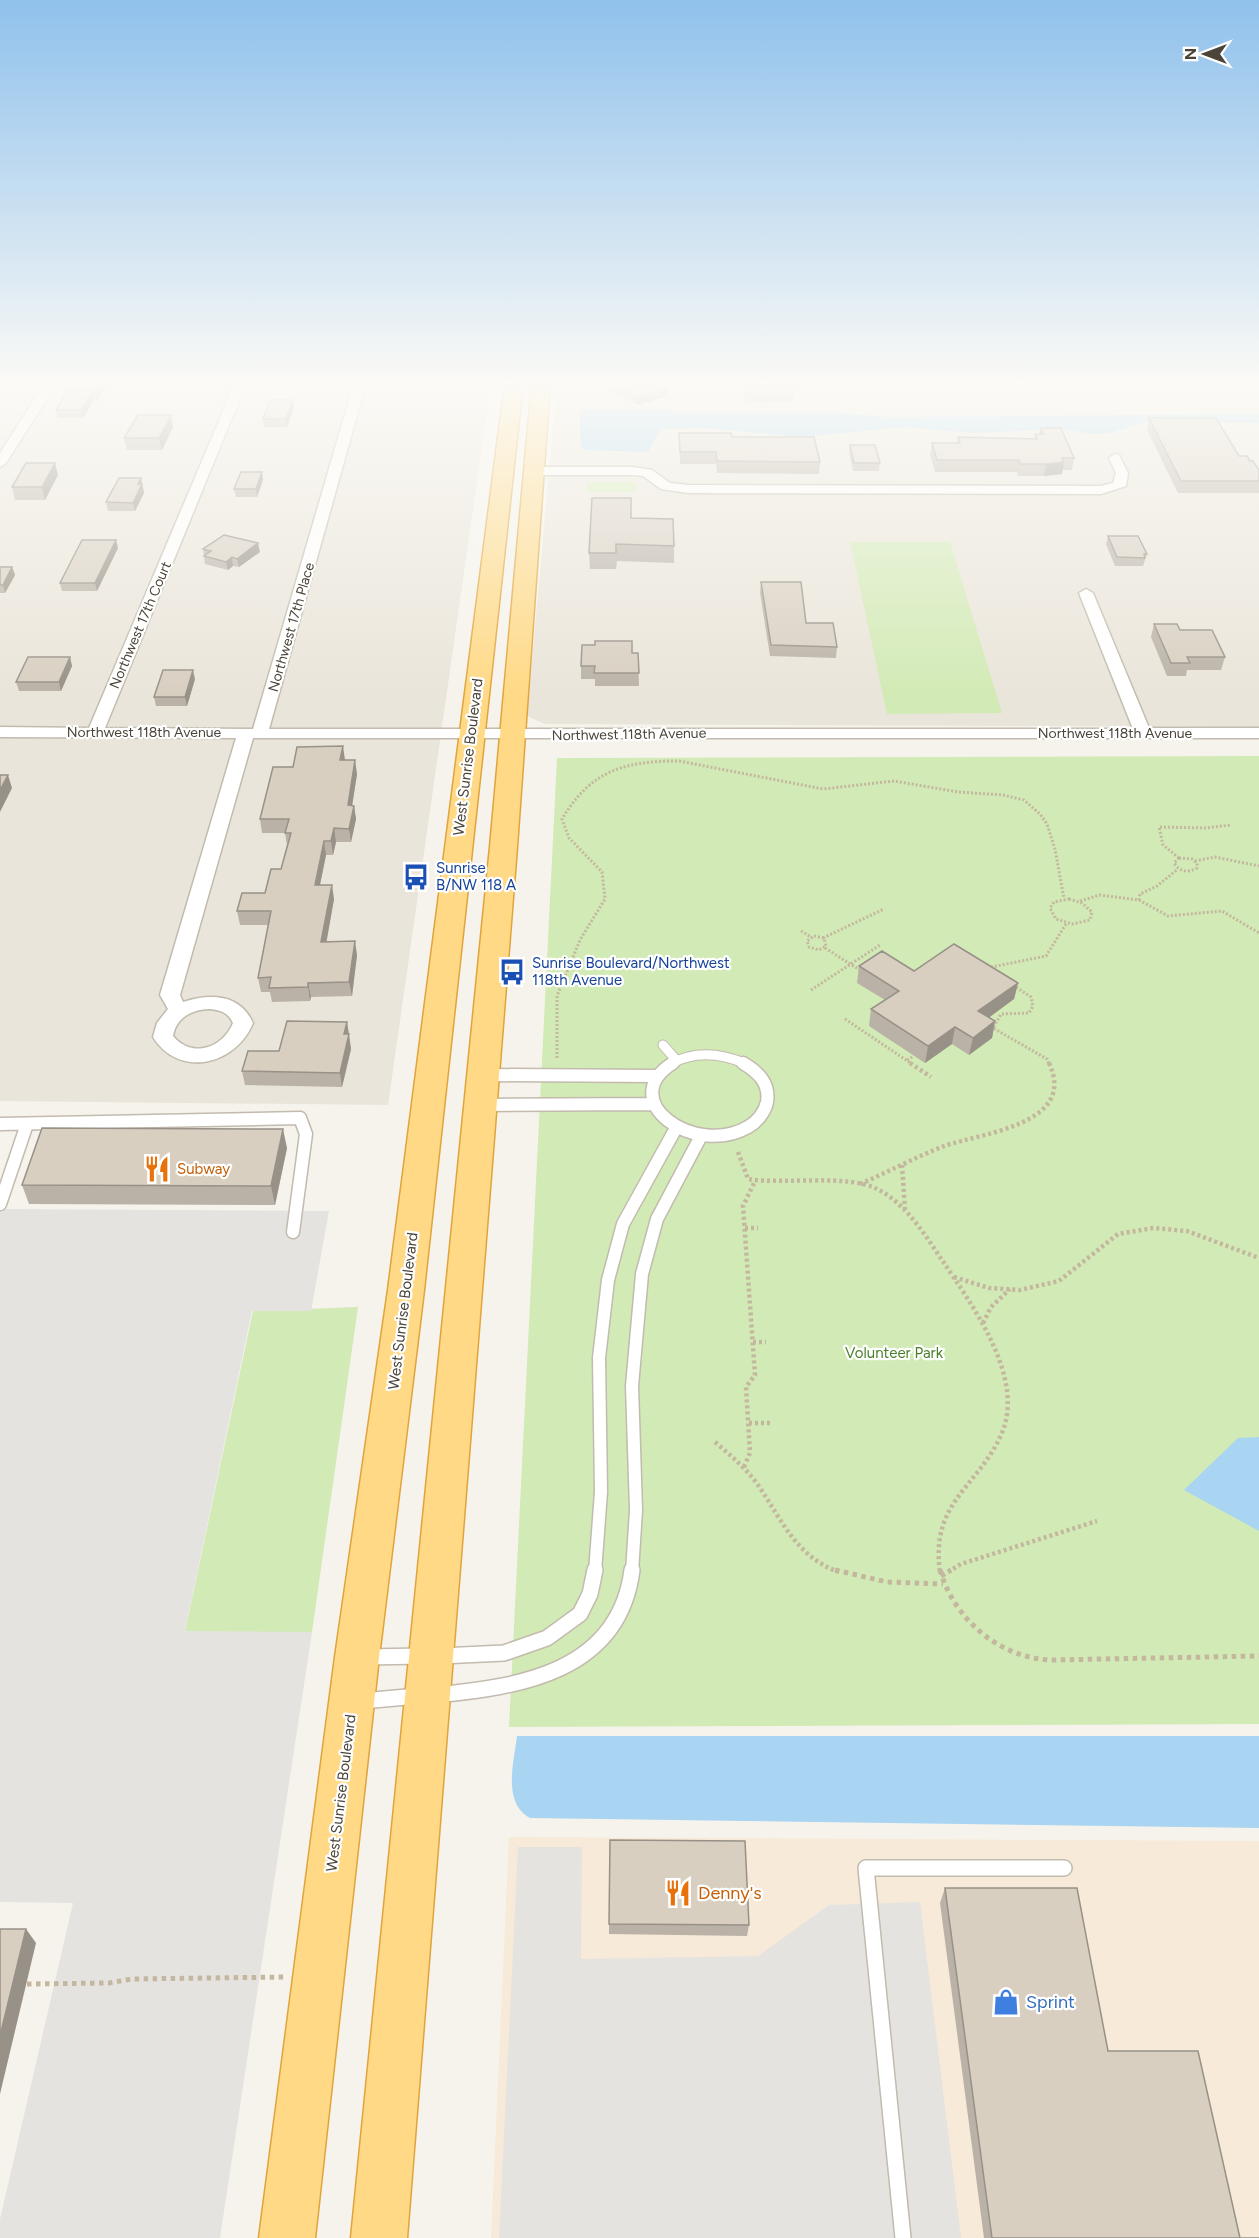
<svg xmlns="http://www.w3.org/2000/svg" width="1259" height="2238" font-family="Figtree,sans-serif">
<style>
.residential{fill:#eae5da}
.commercial{fill:#f7ead8}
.green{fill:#d2eab5}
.parking{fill:#e5e3e0}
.water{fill:#a9d4f2}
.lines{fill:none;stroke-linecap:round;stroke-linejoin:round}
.service-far2-casing{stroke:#c2bbae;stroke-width:11}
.service-far1-casing{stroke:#c2bbae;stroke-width:15}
.service-casing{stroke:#c2bbae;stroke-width:18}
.minor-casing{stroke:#c2bbae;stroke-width:3}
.trunk-casing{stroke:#e0a43c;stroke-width:3}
.path-far2{stroke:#c4b79f;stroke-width:3;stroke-dasharray:2 2;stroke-linecap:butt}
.path-far1{stroke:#c4b79f;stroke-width:4.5;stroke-dasharray:3 3;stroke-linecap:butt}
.path{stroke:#c4b79f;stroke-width:5;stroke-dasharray:4.5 4.5;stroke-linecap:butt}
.service-far2{stroke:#fff;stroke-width:9}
.service-far1{stroke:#fff;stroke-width:12}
.service{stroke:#fff;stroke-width:15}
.minor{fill:#fff;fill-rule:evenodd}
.trunk{fill:#ffd985;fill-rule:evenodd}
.wall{fill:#bab2a6}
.shaded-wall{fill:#979187}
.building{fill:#d8cfc1;stroke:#979187;stroke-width:1.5}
.labels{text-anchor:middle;stroke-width:4.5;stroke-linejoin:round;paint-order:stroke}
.far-street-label{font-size:14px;fill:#4b4439;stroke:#fff}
.street-label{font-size:15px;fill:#4b4439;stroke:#fff}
.transit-label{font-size:15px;fill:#164399;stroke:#fff;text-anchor:start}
.food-label{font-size:15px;fill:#c56008;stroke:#fff;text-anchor:start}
.park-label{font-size:15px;fill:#4a7f2a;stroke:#fff}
.near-food-label{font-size:18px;fill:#c56008;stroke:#fff;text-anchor:start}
.near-shop-label{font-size:18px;fill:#366cbe;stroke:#fff;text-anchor:start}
</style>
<rect width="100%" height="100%" fill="#f6f3ec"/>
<path class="residential" d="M0,383H491L388,1105L0,1101Z
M557,383H1259V727L545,724L527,716Z"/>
<path class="commercial" d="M509,1837L1259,1841V2238H491Z"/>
<path class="green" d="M587,482H636V492H587Z
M950,542L1002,713L887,714L850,542Z
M1259,756V1724L509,1727L557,758Z
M358,1307L312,1632H185L253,1311Z"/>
<path class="parking" d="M0,1209L329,1211L311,1311H252L185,1631L312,1632L220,2238H0V2219L73,1903L0,1902Z
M518,1847H582L581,1959L758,1956L829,1905L920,1902L961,2238H499Z"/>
<path class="water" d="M580,409H663L682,413H839L889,417L1259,414V423L1146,422L1107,434H1091L1063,429L974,433L905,427L802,437L703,428L661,429L648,452L584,450L581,447Z
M1259,1437V1531L1184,1490L1238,1438Z
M517,1736H1259V1828L530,1818C502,1803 514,1762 517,1736Z"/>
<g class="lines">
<g class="service-far2-casing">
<path id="service-far2" d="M663,1045L677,1061
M670,1064C694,1051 721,1053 746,1064"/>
</g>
<g class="service-far1-casing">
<path id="service-far1" d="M673,1063C614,1100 694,1158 748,1127C757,1122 765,1112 767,1102C770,1083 758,1072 743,1063
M487,1075L657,1076
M482,1105L653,1104
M0,1124L300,1118L306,1134L293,1232
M0,1204L27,1124
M595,1572L601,1492L599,1358L608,1280L623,1224L676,1128
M632,1572L636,1510L632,1386L642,1274L657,1219L701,1136"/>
</g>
<g class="service-casing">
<path id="service" d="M441,1656L504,1653L547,1638L580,1614L590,1594L595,1570
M366,1657L422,1656
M436,1695C520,1687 619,1672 632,1570
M362,1701L418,1696
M903,2238L866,1868H1064"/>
</g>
<g class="minor-casing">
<path id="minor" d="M45,383H57L6,463L0,467V453Z
M235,383L245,386L105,728L253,729L354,383H402L396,387H365L269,729H1133L1079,593L1086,589L1093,593L1149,728H1259V738H253L180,995L183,1002C211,993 240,994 253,1023C236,1065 179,1079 153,1037L157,1023L168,1009L160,995L236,738L0,737V727L89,728ZM209,1009C220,1010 228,1012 233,1023C223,1048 192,1059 173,1036C176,1018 191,1010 209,1009Z
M1115,454L1119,455L1128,473L1126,486L1101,494L688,493L661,489L643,476L633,475H534L528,471L534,467H633L652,470L670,483L688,485L1101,486L1113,483L1116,473L1109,458Z"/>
</g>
<g class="trunk-casing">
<path id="trunk" d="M505,383H523L424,1290L379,1657L315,2238H259L335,1657L388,1290Z
M532,383H550L517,847L407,2238H351L490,847Z"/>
</g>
<path class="path-far2" d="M1179,858L1163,845L1159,827L1206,828L1231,825
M1179,858L1192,859L1197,863V868C1188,873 1180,872 1174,863Z
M1195,861L1215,857L1259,866
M1069,899L1082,903L1092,912L1090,920L1072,924L1056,919L1050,908L1054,902Z
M1139,900L1168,916L1222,911L1259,933
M1080,901L1100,895L1139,900L1140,894L1157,886L1178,869
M801,931L811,937
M814,936L824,938L826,946L819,950L809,947L807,941Z
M823,938L884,909
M825,948L863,972
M987,968L1046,956L1066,924
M1013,985L1031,997L1033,1006L1029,1013L1001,1014L993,1028L1047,1059L1049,1064
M811,990L880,945
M845,1019L912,1064
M557,1058V996L580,940L605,899L602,872L569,838L562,819C591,770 625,761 679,761L823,789L894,781L958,792L1003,795L1024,800L1040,814L1047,824L1055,849L1064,899
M907,1060L914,1056"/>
<path class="path-far1" d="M910,1063L931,1077
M738,1152L748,1179C785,1185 849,1173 879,1190C907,1205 925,1235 942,1260C972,1305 1027,1379 1001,1435C978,1487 930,1502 940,1572
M902,1165L905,1210
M860,1184C888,1172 916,1157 944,1146C981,1133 1078,1125 1049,1063
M745,1228H758
M954,1277L989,1288L1020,1290L1059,1281L1118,1234L1153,1228L1187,1231L1259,1258
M983,1323L991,1307L1010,1289
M753,1342H766
M749,1423H770
M715,1442C731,1456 746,1468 758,1485C782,1520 796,1557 839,1572
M744,1467L750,1453L746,1387L755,1375L743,1206L755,1181
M948,1572L961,1564L1097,1521"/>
<path class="path" d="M835,1570L887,1582L943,1584
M940,1570C954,1619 999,1658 1051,1660L1259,1656
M941,1576L951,1570
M27,1984L109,1983L132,1979L285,1977"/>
<use href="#service-far2" class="service-far2"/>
<use href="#service-far1" class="service-far1"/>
<use href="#service" class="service"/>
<use href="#minor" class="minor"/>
<use href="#trunk" class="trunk"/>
</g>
<path class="wall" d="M610,383L667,396L637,405L610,391Z
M744,383H791L793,393L792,403H745Z
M93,391L95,398L83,418H58L56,410Z
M294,408L287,427H264L263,419Z
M1149,418L1239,456L1259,470V493H1178L1147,430Z
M173,427L162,450H127L124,438Z
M1041,428L1074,458L1072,470H1062V474L1044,476H1018L1017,472H935L930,455L932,443H957L958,437L1034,439L1035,434H1039Z
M679,433L732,437L820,462L819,474L717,473L716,464H680Z
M850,445L880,463L879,471H853L849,453Z
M58,475L45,500H15L12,487Z
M141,478L144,493L135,511H108L106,502Z
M263,480L257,497H236L234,489Z
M631,518L674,546V563L617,561L616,569H590L589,553Z
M1108,536L1147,554L1143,566H1115L1106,544Z
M118,548L97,591H62L60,583Z
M203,549L260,552L239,567L233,566L228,570L205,564Z
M0,567H12L15,575L5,593H0Z
M761,582L806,623L837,647L836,658L770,656L760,593Z
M1154,624L1180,630L1225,657L1221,670H1187L1186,676H1167L1151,637Z
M632,653H638L639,686H595V679H581V666Z
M70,657L72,666L61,691H19L16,682Z
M195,679L187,706H156L154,697Z
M344,760L357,774L352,806H354L356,819L351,842H336L333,855H326L320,885L334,899L326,942L357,955L352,996L311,997L310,1001L272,1002L270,992H261L258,978L268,925H240L237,911L265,893L281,869L287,845L285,833H262L260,819L293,767Z
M859,966L914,971L1018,983L1014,999L989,1017L995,1021L992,1038L969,1055L952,1044L925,1063L869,1026L871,1009L885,1000L857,983Z
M347,1022L351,1049L342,1087L245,1085L242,1071Z
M287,1148L275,1205L29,1204L22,1185Z
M945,1888L1108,2051L1240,2238H1259H984L940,1903Z
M609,1924L749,1925L747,1936L609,1934Z"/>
<path class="shaded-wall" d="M102,383H108L97,402L95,394Z
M667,388V396L637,405V398Z
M93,391L95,398L83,418L81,410Z
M293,400L294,408L287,427L286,419Z
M171,415L173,427L162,450L159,438Z
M1064,462L1062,474L1044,476L1046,464Z
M55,463L58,475L45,500L42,487Z
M262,472L263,480L257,497L256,489Z
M141,478L144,493L135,511L133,503L138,484Z
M116,540L118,548L97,591L95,583Z
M258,543L260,552L239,567L237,559Z
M232,557L233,566L228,570L226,562Z
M12,567L15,575L5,593L3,585Z
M70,657L72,666L61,691L59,682Z
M193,670L195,679L187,706L185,697Z
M343,746L345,760L342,774L340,760Z
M355,760L357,774L350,819L348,805Z
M8,775L12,788L0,812V790Z
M354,806L356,819L351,842L349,829Z
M334,828L336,842L333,855L331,841Z
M324,841L326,855L317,899L315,885Z
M332,885L334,899L324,956L321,942Z
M355,941L357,955L352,996L349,982Z
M308,983L311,997L310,1001L308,987Z
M1018,983L1014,999L975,1028L978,1011Z
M995,1021L992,1038L969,1055L973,1038Z
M347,1022L351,1049L342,1087L340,1073L344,1034Z
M955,1027L952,1044L925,1063L928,1046Z
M283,1129L287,1148L275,1205L271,1186Z
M26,1929L36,1943L0,2094V2036Z"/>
<path class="building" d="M93,383H102L95,394Z
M610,383H657L667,388L637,398Z
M745,383H791L793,393H746Z
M68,390L93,391L81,410H56Z
M270,400H293L286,419H263Z
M138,415H171L159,438H124Z
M1149,418H1216L1239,456H1247L1250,461H1253L1259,470V481H1181Z
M1041,428H1061L1074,458H1062L1064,462L1046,464H1020L1019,460H937L932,443H960L958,437L1037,439L1035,434H1043Z
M679,433H731L732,437H814L820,462L717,461L716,452H680Z
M850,445H875L880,463H854Z
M26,463H55L42,487H12Z
M241,472H262L256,489H234Z
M119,478H141L138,484H142L133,503L106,502Z
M592,498H631V518L673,519L674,546L616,544V553H589Z
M224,535L258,543L237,559L232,557L226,562L204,556L211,551L203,549Z
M1108,536H1138L1147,554H1144L1145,558L1117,557Z
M82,540H116L95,583H60Z
M0,567H12L3,585H0Z
M761,582H801L806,623H833L837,647L771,645Z
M1154,624H1177L1180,630H1212L1225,657H1187L1190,663H1171Z
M595,641H632V653H638L639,673H594L595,666H581L582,645H595Z
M28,657H70L59,682H16Z
M163,670H193L185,697H154Z
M343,746L340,760H355L348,805L354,806L349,829L334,828L331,841H324L315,885H332L321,942L355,941L349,982L308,983V987L269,988L271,977L258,978L271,911H237L242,893H265L271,869H281L291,833H285L289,819H260L273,767H293L297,747Z
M0,775H8L0,790Z
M954,944L1018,983L978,1011L995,1021L973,1038L955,1027L928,1046L871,1009L899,991L859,966L882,951L914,971Z
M287,1021L347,1022L344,1034H349L340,1073L242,1071L248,1051H279Z
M42,1128L283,1129L271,1186L22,1185Z
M610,1840L745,1841L749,1925L609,1924Z
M945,1888H1077L1108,2051H1198L1240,2238H1259H992Z
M0,1929H26L0,2036Z"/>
<linearGradient id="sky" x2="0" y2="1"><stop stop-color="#8fc1ec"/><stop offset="0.55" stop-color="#fbfaf6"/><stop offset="1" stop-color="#fbfaf6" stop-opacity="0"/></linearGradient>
<rect width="1259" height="696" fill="url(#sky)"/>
<defs>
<g id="bus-bare" transform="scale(2.07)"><path d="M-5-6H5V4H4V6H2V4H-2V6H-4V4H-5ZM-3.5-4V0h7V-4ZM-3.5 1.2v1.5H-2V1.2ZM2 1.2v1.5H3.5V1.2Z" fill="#1a4fb4" stroke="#fff" stroke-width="2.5" paint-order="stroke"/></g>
<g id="restaurant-bare" transform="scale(2.07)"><path d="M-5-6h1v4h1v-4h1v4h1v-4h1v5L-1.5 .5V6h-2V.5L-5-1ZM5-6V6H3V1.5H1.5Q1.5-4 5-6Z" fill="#e8710a" stroke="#fff" stroke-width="2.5" paint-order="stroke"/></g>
<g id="shop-bare" transform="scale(2.07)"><path d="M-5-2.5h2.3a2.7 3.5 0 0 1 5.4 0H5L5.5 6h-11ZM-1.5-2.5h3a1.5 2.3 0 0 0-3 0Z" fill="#3f7fe0" stroke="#fff" stroke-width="2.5" paint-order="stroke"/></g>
</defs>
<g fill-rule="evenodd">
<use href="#bus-bare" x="416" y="877"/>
<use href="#bus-bare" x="512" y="972"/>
<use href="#restaurant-bare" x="157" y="1169"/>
<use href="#restaurant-bare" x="678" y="1893"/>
<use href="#shop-bare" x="1006" y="2002"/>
</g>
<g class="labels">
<g class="far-street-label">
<text transform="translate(140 625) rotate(-67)" y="5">Northwest 17th Court</text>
<text transform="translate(291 627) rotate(-74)" y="5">Northwest 17th Place</text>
<text x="144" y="737">Northwest 118th Avenue</text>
<text x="1115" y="738">Northwest 118th Avenue</text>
<text transform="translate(629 734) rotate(-1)" y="5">Northwest 118th Avenue</text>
</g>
<g class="street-label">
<text transform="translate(468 757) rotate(-83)" y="5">West Sunrise Boulevard</text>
<text transform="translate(403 1311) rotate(-83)" y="5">West Sunrise Boulevard</text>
<text transform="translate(341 1793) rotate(-83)" y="5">West Sunrise Boulevard</text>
</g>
<g class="transit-label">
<text x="436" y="873">Sunrise<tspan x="436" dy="17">B/NW 118 A</tspan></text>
<text x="532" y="968">Sunrise Boulevard/Northwest<tspan x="532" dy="17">118th Avenue</tspan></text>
</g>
<g class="food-label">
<text x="177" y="1174">Subway</text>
</g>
<g class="park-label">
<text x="894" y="1358">Volunteer Park</text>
</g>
<g class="near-food-label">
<text x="698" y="1899">Denny's</text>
</g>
<g class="near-shop-label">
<text x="1026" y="2008">Sprint</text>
</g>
</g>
<g transform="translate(1205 54) rotate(270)" stroke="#ffffff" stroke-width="4.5" paint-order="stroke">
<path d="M0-4.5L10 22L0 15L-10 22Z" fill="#4b4439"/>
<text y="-9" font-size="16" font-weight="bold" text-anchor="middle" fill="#4b4439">N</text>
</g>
</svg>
